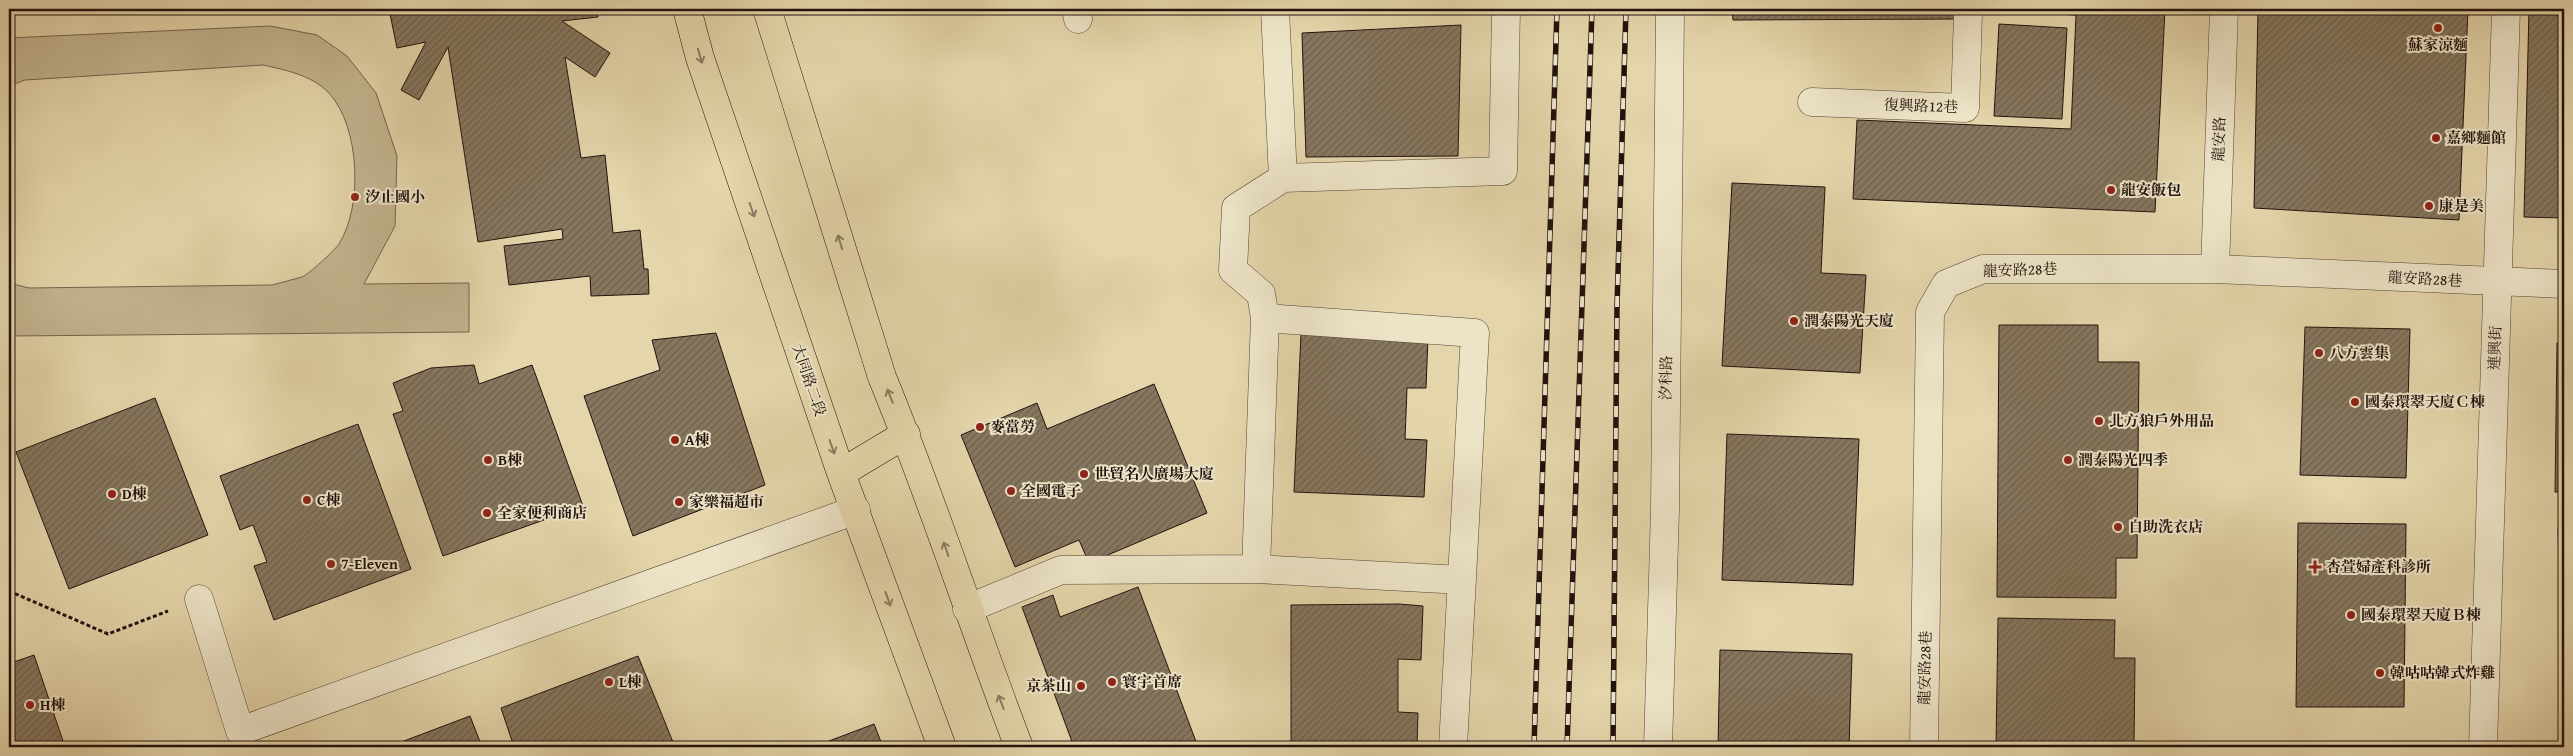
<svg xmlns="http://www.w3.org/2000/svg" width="2573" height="756" font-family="'Gentium Book Plus','Noto Serif TC',serif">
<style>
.green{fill:#c3b48f;stroke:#72634e}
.building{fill:url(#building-hatch);stroke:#20120d}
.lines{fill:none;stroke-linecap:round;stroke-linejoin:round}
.minor-casing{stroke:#514334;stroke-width:29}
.major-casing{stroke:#20120d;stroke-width:29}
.path{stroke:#20120d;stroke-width:3;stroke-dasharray:4 2.5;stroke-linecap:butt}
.minor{stroke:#ede4c8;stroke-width:28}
.major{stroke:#e4d5aa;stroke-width:28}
.rail-casing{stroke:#20120d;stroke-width:5.5}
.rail{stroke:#ede4c8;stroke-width:4;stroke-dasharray:11;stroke-linecap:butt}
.oneway{stroke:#8c7d63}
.poi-dot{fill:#8f2418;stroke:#ede4c8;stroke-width:2}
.labels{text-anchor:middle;stroke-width:4;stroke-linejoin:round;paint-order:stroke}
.poi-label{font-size:15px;font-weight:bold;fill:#20120d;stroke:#ede4c8;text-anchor:start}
.street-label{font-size:15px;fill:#20120d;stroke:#ede4c8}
</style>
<defs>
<pattern id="building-hatch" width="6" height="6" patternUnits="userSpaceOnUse" patternTransform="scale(1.25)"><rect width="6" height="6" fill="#86775f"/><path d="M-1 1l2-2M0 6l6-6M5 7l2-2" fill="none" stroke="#6d604d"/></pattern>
</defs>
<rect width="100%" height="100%" fill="#e4d5aa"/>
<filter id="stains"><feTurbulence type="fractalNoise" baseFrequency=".004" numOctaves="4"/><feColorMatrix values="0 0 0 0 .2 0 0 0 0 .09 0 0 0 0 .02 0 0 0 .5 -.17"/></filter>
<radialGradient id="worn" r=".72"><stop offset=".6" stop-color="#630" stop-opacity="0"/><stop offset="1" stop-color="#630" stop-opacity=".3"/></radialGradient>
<path class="green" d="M270,26L317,35L347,56L376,93L397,156L395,226L364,284L469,283V332L9,336V283L29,288L272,285C282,282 292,280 302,277C309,274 334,251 339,244C363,206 360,127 329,93C312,75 285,70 263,65L25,80L9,86V38Z"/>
<path class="building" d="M389,9H597L598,17L562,21L610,53L595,77L565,57L581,158L605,155L613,233L640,230L644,269H648L649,294L591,296L590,276L509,285L504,246L563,239L562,229L478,242L448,47L419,100L401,90L426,42L397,48Z
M1732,9H1964V19L1733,20Z
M1996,9H2165L2155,212L1853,199L1857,120L2071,129L2076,15L1996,11Z
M2258,9H2468L2459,220L2254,208Z
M2529,9H2564V218L2524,217Z
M1999,24L2067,28L2062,119L1994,116Z
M1461,25L1458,156L1306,157L1302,33Z
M1732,183L1825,187L1821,273L1866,275L1860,373L1722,366Z
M1999,325H2098V362H2139L2137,558H2116V598L1997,597Z
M2305,327L2410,329L2406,478L2300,475Z
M716,333L765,485L633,536L584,396L660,370L652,340Z
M1301,333L1428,337L1426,388H1407L1405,439L1427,440L1424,497L1294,492Z
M2557,343H2564V492H2555Z
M474,365L479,384L532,365L583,506L443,556L393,414L403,411L393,383L431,368Z
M1154,384L1207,513L1089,563L1079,540L1015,567L961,435L1037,403L1047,429Z
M155,398L208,535L69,589L16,452Z
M358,424L411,569L274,620L254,566L267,562L253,525L240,530L220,476Z
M1727,434L1859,439L1853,585L1722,580Z
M2298,523L2406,524L2404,707H2296Z
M2564,526V701H2562L2558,527Z
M1138,587L1198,747H1074L1022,607L1053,595L1060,617Z
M1399,604L1423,606L1421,660L1398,659V712L1418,713L1417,747H1291V605Z
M1998,618L2115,620L2114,658H2135L2134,747H1996Z
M1720,650L1852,654L1849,747H1718Z
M9,654L11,663L34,655L65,747H9Z
M638,656L675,747H514L501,708Z
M470,716L482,747H388Z
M874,724L883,747H813Z
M2559,736H2564V747H2559Z"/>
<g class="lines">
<g class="minor-casing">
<path id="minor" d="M1076,9L1078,19
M1275,9L1283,178
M1812,102L1965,108L1968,13
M2215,269L2224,9
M1256,569L1462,580
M199,599L240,731L856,510
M967,609L1061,570L1256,569L1265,318
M1453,747L1475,333L1265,318L1261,294L1233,270L1236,208L1283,178L1503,171L1506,9
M1658,747L1665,509L1670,9
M1924,747L1930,312L1946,284L1983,269H2215L2564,284
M2483,747L2506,9"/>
</g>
<g class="major-casing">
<path id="major" d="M687,9L700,58L841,473L942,747
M767,9L882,377C932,498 972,624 1019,747
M841,473L906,434"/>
</g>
<path class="path" d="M9,591L108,634L168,611"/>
<use href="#minor" class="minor"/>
<use href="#major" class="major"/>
<g class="rail-casing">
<path id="rail" d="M1534,747L1557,9
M1567,747L1592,9
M1613,747L1617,306L1626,9"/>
</g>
<use href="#rail" class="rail"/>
</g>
<defs><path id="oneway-shaft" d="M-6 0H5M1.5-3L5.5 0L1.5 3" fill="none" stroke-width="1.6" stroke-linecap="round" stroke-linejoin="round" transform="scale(1.25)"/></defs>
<g class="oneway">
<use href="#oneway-shaft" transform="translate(700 56) rotate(74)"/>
<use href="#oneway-shaft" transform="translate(752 210) rotate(71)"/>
<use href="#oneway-shaft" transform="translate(840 242) rotate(-107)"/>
<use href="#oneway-shaft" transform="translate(890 396) rotate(-112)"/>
<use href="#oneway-shaft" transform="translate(832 447) rotate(71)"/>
<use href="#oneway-shaft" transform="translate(946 549) rotate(-109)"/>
<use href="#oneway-shaft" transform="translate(888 599) rotate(70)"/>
<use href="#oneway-shaft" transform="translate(1001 702) rotate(-111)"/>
</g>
<g class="poi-dot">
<circle cx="2438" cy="28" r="5"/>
<circle cx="2436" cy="138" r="5"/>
<circle cx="2111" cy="190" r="5"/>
<circle cx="355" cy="197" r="5"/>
<circle cx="2429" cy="206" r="5"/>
<circle cx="1794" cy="321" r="5"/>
<circle cx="2319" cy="353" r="5"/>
<circle cx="2355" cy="402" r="5"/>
<circle cx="2099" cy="421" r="5"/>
<circle cx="980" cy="427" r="5"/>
<circle cx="675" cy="440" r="5"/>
<circle cx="488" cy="460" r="5"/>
<circle cx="2068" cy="460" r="5"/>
<circle cx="1084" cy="474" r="5"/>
<circle cx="1011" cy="491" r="5"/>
<circle cx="112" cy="494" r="5"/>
<circle cx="307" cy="500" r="5"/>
<circle cx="679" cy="502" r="5"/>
<circle cx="487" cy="513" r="5"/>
<circle cx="2118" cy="527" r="5"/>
<circle cx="331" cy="564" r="5"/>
<path d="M2312.5 559.5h5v5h5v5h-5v5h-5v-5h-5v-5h5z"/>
<circle cx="2351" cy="615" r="5"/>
<circle cx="2380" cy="673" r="5"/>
<circle cx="609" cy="682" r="5"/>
<circle cx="1112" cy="682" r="5"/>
<circle cx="1081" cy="686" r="5"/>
<circle cx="30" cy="705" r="5"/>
</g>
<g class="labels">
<g class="poi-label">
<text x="2438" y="50" text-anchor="middle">蘇家涼麵</text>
<text x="2446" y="143">嘉鄉麵館</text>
<text x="2121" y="195">龍安飯包</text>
<text x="365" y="202">汐止國小</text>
<text x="2439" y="211">康是美</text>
<text x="1804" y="326">潤泰陽光天廈</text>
<text x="2329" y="358">八方雲集</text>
<text x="2365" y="407">國泰環翠天廈Ｃ棟</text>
<text x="2109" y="426">北方狼戶外用品</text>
<text x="990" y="432">麥當勞</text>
<text x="685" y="445">A棟</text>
<text x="498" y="465">B棟</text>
<text x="2078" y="465">潤泰陽光四季</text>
<text x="1094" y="479">世貿名人廣場大廈</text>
<text x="1021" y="496">全國電子</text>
<text x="122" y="499">D棟</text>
<text x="317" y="505">C棟</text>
<text x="689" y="507">家樂福超市</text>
<text x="497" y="518">全家便利商店</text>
<text x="2128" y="532">自助洗衣店</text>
<text x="341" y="569">7-Eleven</text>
<text x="2326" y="572">杏萱婦產科診所</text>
<text x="2361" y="620">國泰環翠天廈Ｂ棟</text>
<text x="2390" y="678">韓咕咕韓式炸雞</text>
<text x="619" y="687">L棟</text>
<text x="1122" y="687">寰宇首席</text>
<text x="1071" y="691" text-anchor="end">京茶山</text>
<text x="40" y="710">H棟</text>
</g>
<g class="street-label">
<text transform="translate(1921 106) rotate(2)" y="5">復興路12巷</text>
<text transform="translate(2219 139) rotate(-88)" y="5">龍安路</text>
<text transform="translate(2020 270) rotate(-2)" y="5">龍安路28巷</text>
<text transform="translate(2425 279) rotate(3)" y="5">龍安路28巷</text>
<text transform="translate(2495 348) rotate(-88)" y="5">連興街</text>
<text transform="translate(1666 378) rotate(-89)" y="5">汐科路</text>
<text transform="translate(809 380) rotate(71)" y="5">大同路二段</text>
<text transform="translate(1925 668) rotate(-89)" y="5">龍安路28巷</text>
</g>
</g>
<rect width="2573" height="756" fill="none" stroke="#e4d5aa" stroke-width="30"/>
<rect x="10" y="10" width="2553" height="736" fill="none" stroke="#20120d" stroke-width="2.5"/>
<rect x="15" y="15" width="2543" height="726" fill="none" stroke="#20120d"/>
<rect width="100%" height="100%" filter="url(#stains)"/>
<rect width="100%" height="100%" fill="url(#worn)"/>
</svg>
